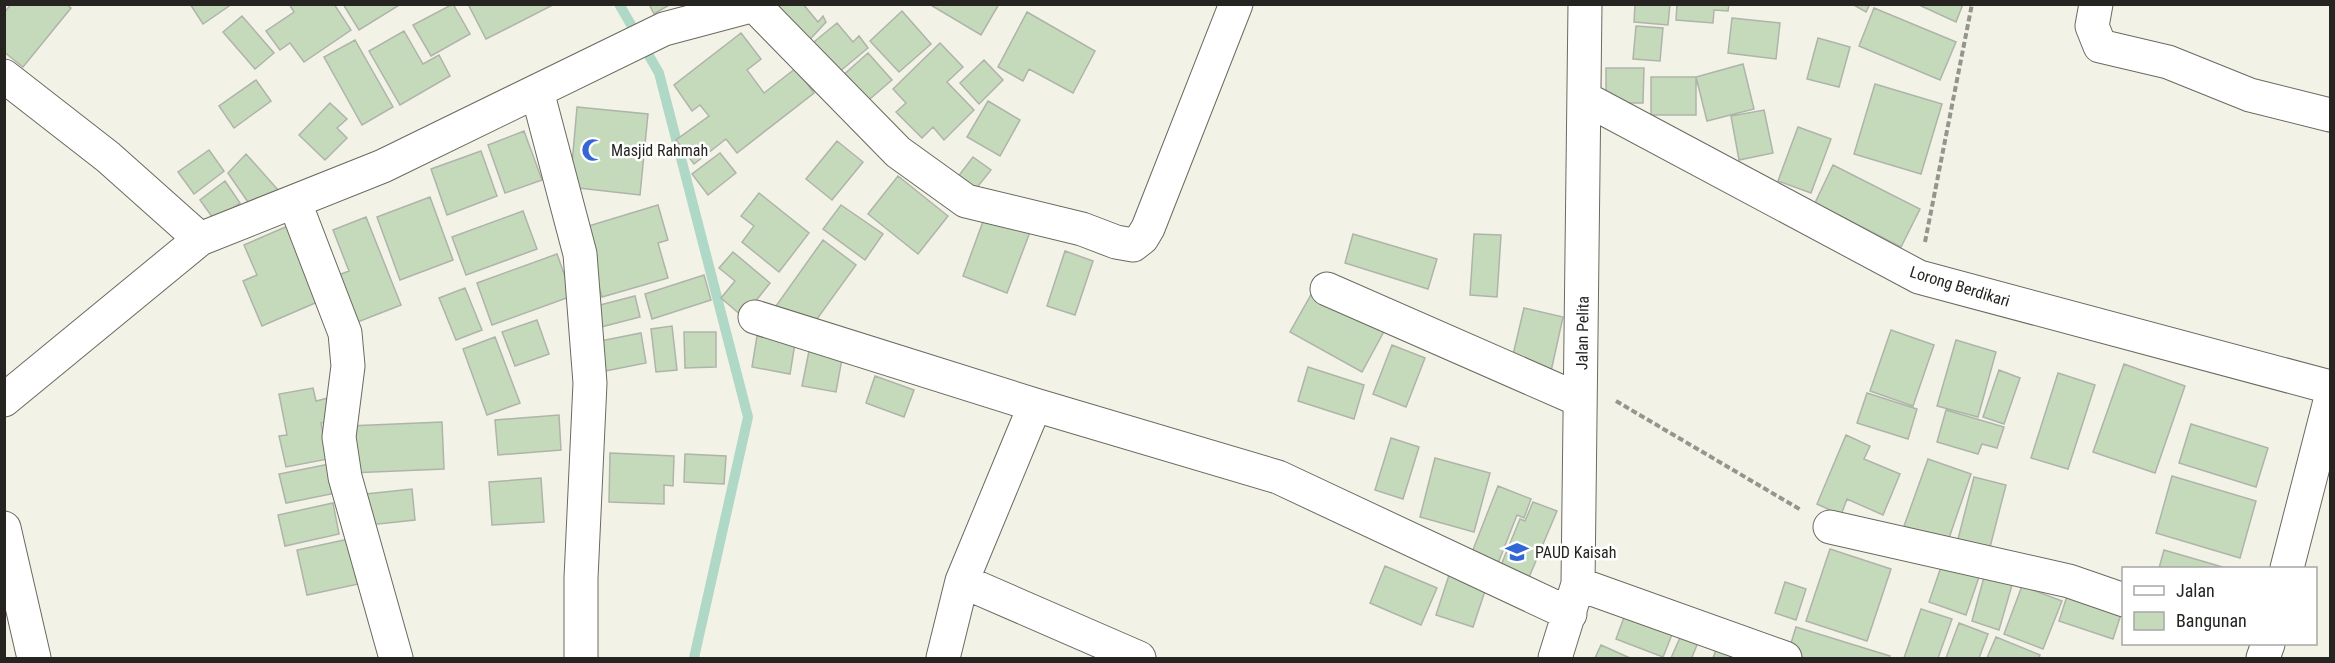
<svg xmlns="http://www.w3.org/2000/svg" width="2335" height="663" font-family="'Roboto Condensed',sans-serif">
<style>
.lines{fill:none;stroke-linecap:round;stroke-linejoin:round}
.stream{stroke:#afd8c6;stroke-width:10}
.building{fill:#c5daba;stroke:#aeb4aa;stroke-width:1.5}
.street-casing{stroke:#6b6a60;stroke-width:35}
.secondary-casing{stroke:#6b6a60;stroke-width:35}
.path{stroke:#96958d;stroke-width:4;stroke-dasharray:6 3;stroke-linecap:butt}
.street{stroke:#fff;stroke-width:33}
.secondary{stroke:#fff;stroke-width:33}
.labels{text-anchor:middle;stroke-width:5;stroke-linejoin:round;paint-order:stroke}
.poi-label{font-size:16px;fill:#252420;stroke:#fff;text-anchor:start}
.street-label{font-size:16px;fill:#252420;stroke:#fff}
</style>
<rect width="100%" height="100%" fill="#f3f2e7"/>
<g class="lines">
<path class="stream" d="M619,4L659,73L748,417L694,658"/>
</g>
<path class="building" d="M11,4H66L71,8L23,67L4,52V13Z
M190,4H232L203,24Z
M289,4H334L351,30L304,62L290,43L280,50L266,31L294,12Z
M343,4H401L359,30Z
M453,4L470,34L431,56L413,25Z
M468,4H550L551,6L486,39Z
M649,4H671L654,14Z
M782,4H803L818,22L823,16L826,22L802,48L768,12Z
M929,4H999L981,35Z
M1635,4H1670L1668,25L1634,22Z
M1677,4H1729L1728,11L1714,10L1713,23L1676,20Z
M1852,4H1870L1866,12Z
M1917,4H1963L1956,22Z
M1874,8L1956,42L1940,80L1859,46Z
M902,11L931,44L899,72L870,41Z
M1027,12L1095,51L1073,93L1029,69L1023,81L998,67Z
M242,16L274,53L255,69L223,32Z
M1732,18L1780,23L1776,59L1728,53Z
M837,23L853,42L859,36L868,48L833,77L809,46Z
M1636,26L1663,28L1660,61L1633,59Z
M404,31L423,64L439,55L450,76L400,105L369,51Z
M741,33L761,59L747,70L764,93L796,68L814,93L737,153L726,139L694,164L676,140L709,116L700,105L692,111L674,85Z
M1818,38L1850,47L1839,87L1807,79Z
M355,40L393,107L362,125L324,57Z
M940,43L963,67L947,82L974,110L944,140L933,127L922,138L896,112L906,103L893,89Z
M868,53L892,80L864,104L840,78Z
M984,60L1003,80L979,104L960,83Z
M1743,64L1754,109L1707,121L1696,77Z
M1606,68H1644L1643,103H1606Z
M1651,77H1696V115H1651Z
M256,80L271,101L234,128L219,106Z
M1875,84L1942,104L1921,174L1854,154Z
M988,101L1020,120L1000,156L967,137Z
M330,103L347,119L337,128L347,138L325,160L299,135Z
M577,107L648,114L640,195L570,187Z
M1764,110L1773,153L1739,160L1731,116Z
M1798,127L1831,139L1811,193L1778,181Z
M524,131L542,180L505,193L488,145Z
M837,141L863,162L832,200L806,179Z
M209,150L224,171L194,194L178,172Z
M481,151L497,196L447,215L431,169Z
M720,153L736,173L708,195L692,174Z
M246,154L279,191L250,205L228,173Z
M973,157L991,170L967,200L951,186Z
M1833,165L1920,209L1901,247L1815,203Z
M898,176L948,216L918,254L868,214Z
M225,181L240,203L215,221L200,200Z
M759,193L809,233L779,272L742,242L754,226L741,216Z
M430,197L453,260L400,280L377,217Z
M658,205L668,240L658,243L668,278L602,297L582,228Z
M841,205L883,234L865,260L823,229Z
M523,211L537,249L466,275L452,237Z
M985,216L1030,232L1007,293L963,276Z
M366,217L401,305L355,323L336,276L349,271L333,230Z
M290,225L322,300L262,326L243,281L257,275L244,245Z
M1353,234L1437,259L1428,289L1345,263Z
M1474,234L1501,235L1497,297L1470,295Z
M823,240L856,265L809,330L776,306Z
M1065,251L1093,261L1075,315L1047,306Z
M733,252L770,283L743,317L721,298L735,281L719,268Z
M557,254L572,296L492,325L477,283Z
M704,275L711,300L652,319L645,294Z
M1317,284L1388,324L1362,372L1290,332Z
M465,288L482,330L456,340L439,298Z
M635,296L640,317L601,327L596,306Z
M1524,308L1563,317L1548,385L1508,376Z
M537,320L549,354L515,366L502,332Z
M672,326L677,370L656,372L651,329Z
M1891,330L1934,345L1913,406L1870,391Z
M684,332H716V367L685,368Z
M641,333L646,363L605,371L600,341Z
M757,336L795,343L790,374L752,367Z
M495,337L520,403L487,415L463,349Z
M1956,340L1996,352L1978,417L1937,406Z
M1392,345L1425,358L1406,407L1373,394Z
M810,346L843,353L836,392L802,386Z
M2124,364L2185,386L2155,473L2093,452Z
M1308,367L1364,385L1354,419L1298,401Z
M1999,370L2020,378L2004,424L1983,417Z
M2058,373L2095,385L2068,469L2031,458Z
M875,376L914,390L904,417L866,403Z
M313,388L316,401L328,398L332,420L321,423L328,459L286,467L279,436L287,435L279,394Z
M1867,393L1917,409L1908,439L1857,423Z
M1946,410L2004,427L1997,448L1982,444L1978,454L1937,442Z
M559,415L561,450L498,455L495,420Z
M442,422L444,469L350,473L348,426Z
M2191,424L2268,448L2256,487L2179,463Z
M1846,435L1870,446L1864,459L1900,474L1883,515L1847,499L1841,515L1817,504Z
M1391,438L1419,447L1403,499L1375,490Z
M610,453L674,456L673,486L664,485V504L609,502Z
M685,454L726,456L724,484L684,482Z
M1435,458L1490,473L1474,532L1420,517Z
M1928,459L1971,474L1948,541L1904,526Z
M330,464L336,493L286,503L279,474Z
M2172,476L2256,501L2240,558L2156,533Z
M1974,477L2006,485L1989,551L1957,543Z
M541,478L544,522L492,525L489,482Z
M1498,486L1531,499L1524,518L1517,515L1493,576L1467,565Z
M412,489L415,520L369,525L366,494Z
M1533,502L1557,511L1527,582L1499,570L1520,519L1525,521Z
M333,503L339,534L285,546L278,515Z
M354,538L363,583L307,595L297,550Z
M1830,549L1891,569L1867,641L1806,621Z
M2164,550L2226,568H2159Z
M1942,564L1979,577L1966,615L1929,602Z
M1385,566L1437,588L1421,625L1370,603Z
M1451,569L1488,582L1473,627L1436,615Z
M1984,577L2012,585L1999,630L1972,621Z
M1785,582L1806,589L1796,620L1775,613Z
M2022,586L2062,601L2043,649L2004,634Z
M2069,590L2123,608L2113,639L2059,621Z
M1627,609L1675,627L1663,657L1616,639Z
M1921,609L1952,619L1938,658H1904Z
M1959,623L1988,634L1979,658H1946Z
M1796,627L1890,656L1889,658H1804L1788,653Z
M1683,631L1700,638L1692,657L1695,658H1671Z
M1996,637L2040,655L2039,658H1987Z
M1718,644L1758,658H1713Z
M1601,645L1630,658H1595Z"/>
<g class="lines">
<g class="street-casing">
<path id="street" d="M2096,4L2092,26L2100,46L2168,62L2250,95L2330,115
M755,6L898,152L966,201L1082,229L1116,242L1133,245L1142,238L1148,228L1236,4
M4,76L108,157L200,239
M537,91L580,254L590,383L581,578V658
M1586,99L1919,277L2330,387
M295,203L345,333L348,366L339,437L345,477L396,658
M1327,289L1580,400
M755,317L1035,405L1278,477L1570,614
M4,400L200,239L383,166L664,29L758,4
M1830,527L2069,581L2124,600
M4,528L34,658
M962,581L1139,658
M1578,584L1785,658
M943,658L962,581L1035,405
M1555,658L1578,584L1585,4"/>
</g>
<g class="secondary-casing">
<path id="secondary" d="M2287,568L2330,401
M2263,658L2268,644"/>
</g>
<path class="path" d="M1925,242L1972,4
M1616,401L1801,510"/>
<use href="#street" class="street"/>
<use href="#secondary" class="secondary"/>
</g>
<defs>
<g id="mosque-bare" transform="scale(1.8)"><path d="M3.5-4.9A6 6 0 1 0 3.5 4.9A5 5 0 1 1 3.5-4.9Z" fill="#3467d6" stroke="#fff" stroke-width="2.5" paint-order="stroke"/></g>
<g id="school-bare" transform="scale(1.8)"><path d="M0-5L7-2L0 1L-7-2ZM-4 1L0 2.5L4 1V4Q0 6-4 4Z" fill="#3467d6" stroke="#fff" stroke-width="2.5" paint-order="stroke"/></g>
</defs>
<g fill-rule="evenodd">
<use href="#mosque-bare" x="593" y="150"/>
<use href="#school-bare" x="1517" y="552"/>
</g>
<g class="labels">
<g class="poi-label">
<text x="611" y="156">Masjid Rahmah</text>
<text x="1535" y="558">PAUD Kaisah</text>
</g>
<g class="street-label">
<text transform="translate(1960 286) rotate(17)" y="6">Lorong Berdikari</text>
<text transform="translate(1582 333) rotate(-89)" y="6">Jalan Pelita</text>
</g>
</g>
<rect width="2335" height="663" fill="none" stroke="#252420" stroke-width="12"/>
<rect x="2122" y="567" width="195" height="78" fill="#ffffff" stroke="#a8a7a6" stroke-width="1.5"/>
<rect x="2134" y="586" width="30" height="9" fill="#ffffff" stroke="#a8a7a6" stroke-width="1.5"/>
<text x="2176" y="597" font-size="18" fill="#252420">Jalan</text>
<rect x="2134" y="612" width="30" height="18" fill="#c5daba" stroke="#a8a7a6" stroke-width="1.5"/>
<text x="2176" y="627" font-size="18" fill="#252420">Bangunan</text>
</svg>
